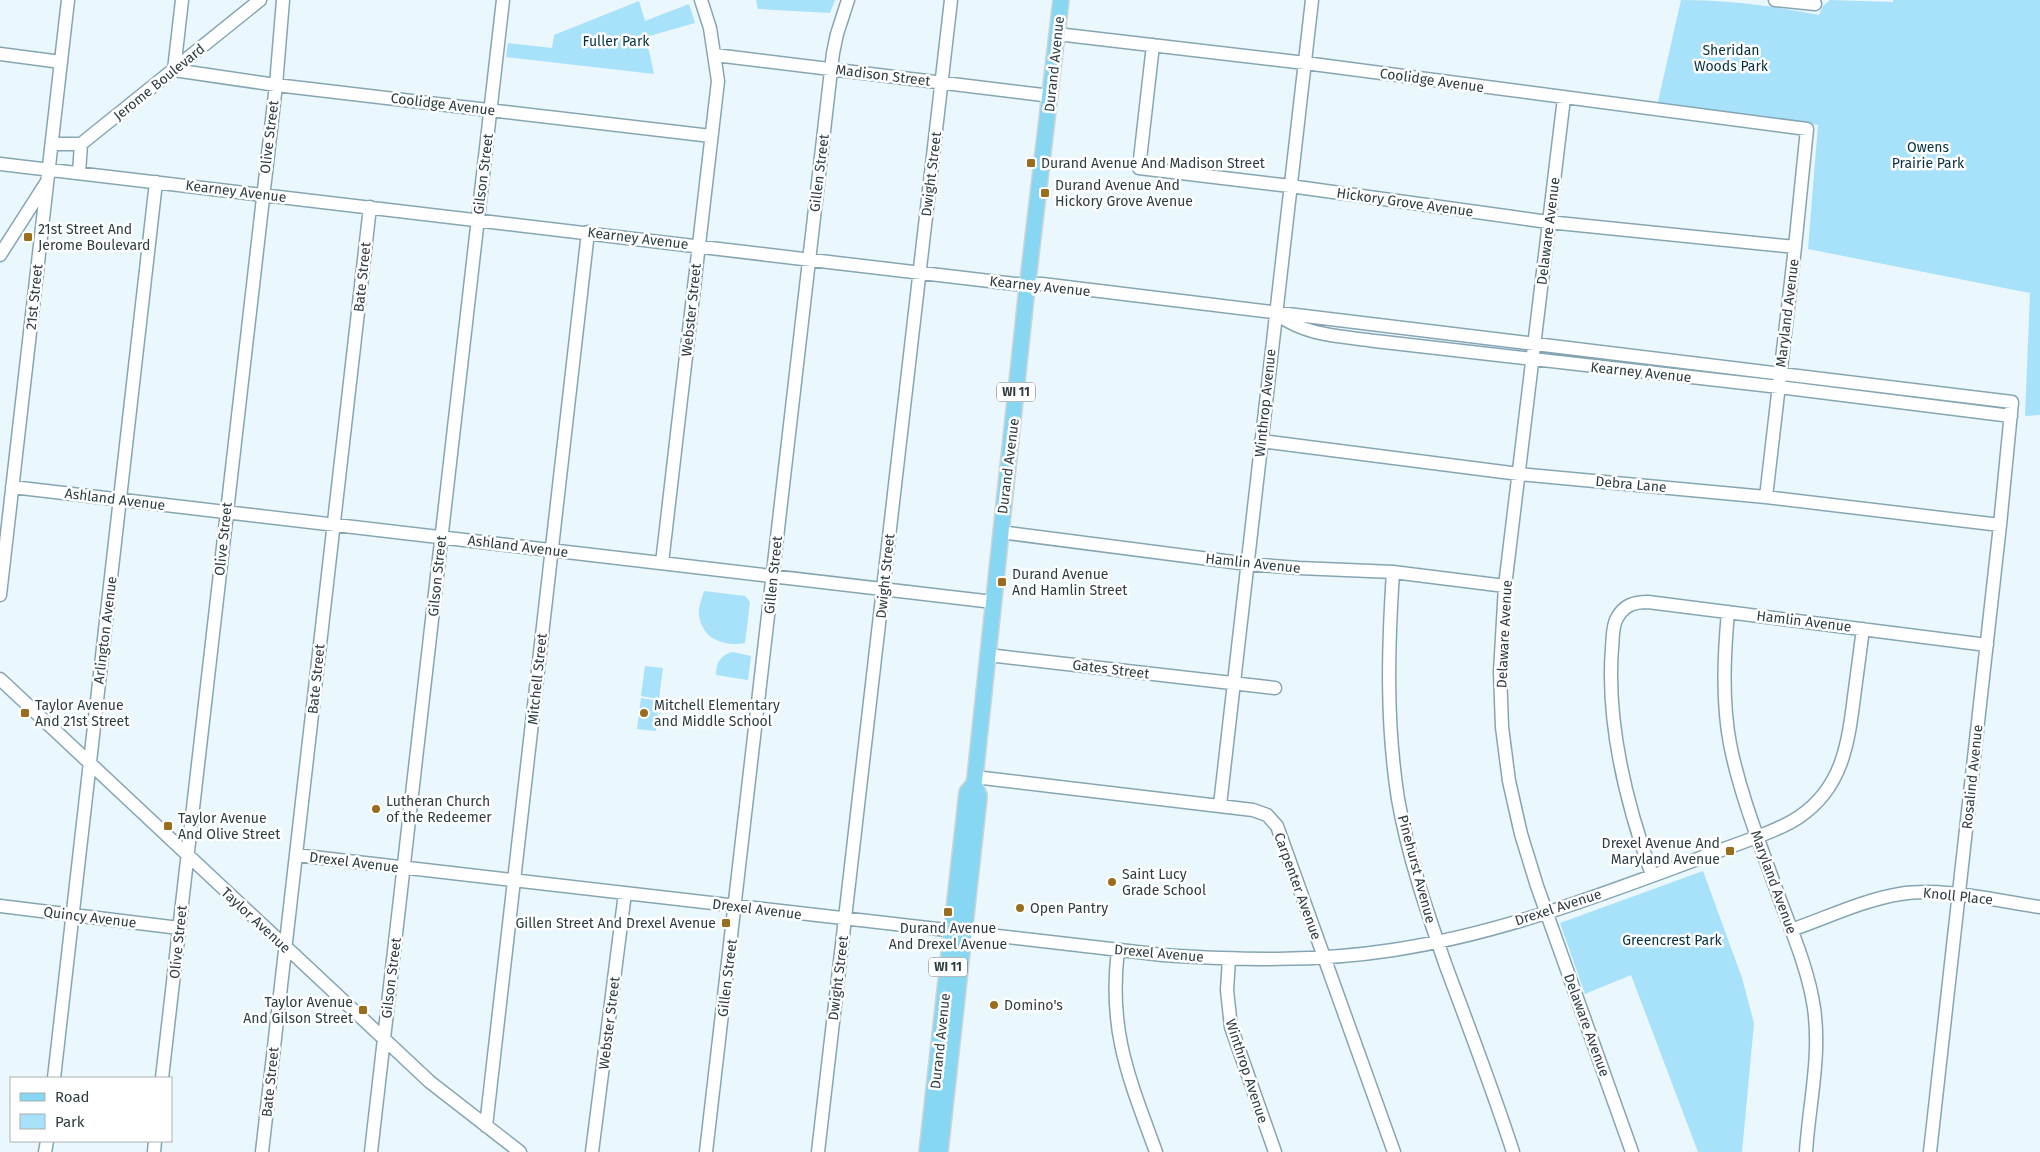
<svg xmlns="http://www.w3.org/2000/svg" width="2040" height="1152" font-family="'Fira Sans',sans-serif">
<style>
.green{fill:#a8e1fa}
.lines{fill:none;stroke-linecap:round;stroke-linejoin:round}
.minor-casing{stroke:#86a5b3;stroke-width:15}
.major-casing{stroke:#d1d4d5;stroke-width:18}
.minor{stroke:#fff;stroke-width:12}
.major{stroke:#87d7f3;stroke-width:15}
.poi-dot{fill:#9a6d1c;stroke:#fff;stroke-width:2}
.labels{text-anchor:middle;stroke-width:5;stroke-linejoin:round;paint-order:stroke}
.shield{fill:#fff;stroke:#6d767b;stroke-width:1}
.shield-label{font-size:12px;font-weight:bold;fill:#2e3c42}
.park-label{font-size:14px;fill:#033141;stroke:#fff}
.street-label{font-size:14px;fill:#2e3c42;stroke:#fff}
.poi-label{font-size:14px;fill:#2e3c42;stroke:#fff;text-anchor:start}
</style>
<rect width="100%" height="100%" fill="#eaf7fd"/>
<path class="green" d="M756,0H835L830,13L758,9Z
M1681,0C1728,0 1774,6 1819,15L1823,6L1830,0L1893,2V0H2040V415L2025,416L2030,293L1808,249L1818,125L1657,106Z
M639,1L645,21L689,4L695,23L646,37L654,74L506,57L508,43L552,48L554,35Z
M704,591L745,596L750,602L745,643C724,647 702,639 699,615C698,608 702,599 704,591Z
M733,652L751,656L748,680L716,675C716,663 720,655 733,652Z
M645,666L663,668L659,699L641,696Z
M641,698L659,701L656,731L637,729Z
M1703,871L1742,978L1754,1023L1742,1152H1698L1631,975L1585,994L1560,923Z"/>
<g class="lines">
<g class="minor-casing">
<path id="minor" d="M182,0L174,70L276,85L711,136
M1775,0L1815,4
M1057,34L1305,63L1807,129L1795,247L1766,497
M1153,45L1139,168L1290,186L1548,222L1795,247
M0,54L61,62
M715,55L1051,96
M1564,98L1505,586L1500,672L1502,727L1509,781L1521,834L1537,886L1632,1152
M52,144H81L260,0
M0,164L1015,284H1042L2012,402L2000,525L1930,1152
M79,173L81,144
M0,255L46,183
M1278,315C1307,336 1340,336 1375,341L1779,387L2011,416
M1261,441L1519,474L1766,497L2000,525
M12,487L993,602
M1000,532L1248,564L1299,568L1393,572L1505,586
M662,563L718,81L710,28L701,0
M1393,572C1388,649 1386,722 1398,799C1408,856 1427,912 1446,966C1469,1028 1493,1090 1513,1152
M0,595L68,0
M1728,612C1724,656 1722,701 1730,744C1740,794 1759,841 1776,889C1790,928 1808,967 1814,1008C1821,1057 1809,1104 1806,1152
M988,655L1275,688
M0,679L430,1082L520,1152
M975,777L1253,810L1267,815L1277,826L1394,1152
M1220,805L1312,0
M296,855L1163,955C1240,960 1316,962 1393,950C1519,931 1638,880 1757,837C1772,831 1786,826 1799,817C1842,788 1848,745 1854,697C1857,674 1860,652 1863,629
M1652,875C1626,803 1606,724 1612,648C1613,639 1612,626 1617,618C1624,605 1634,602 1648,602L1987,645
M0,906L179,928
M1791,930C1826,918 1863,900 1900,894C1942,887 1997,901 2040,907
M1118,950C1108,1031 1129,1078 1156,1152
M1229,959L1227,990L1231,1027L1275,1152
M54,1078L156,182
M162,1078L276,85L283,0
M486,1126L588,232
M45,1152L47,1141
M154,1152L155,1141
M262,1152L370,207
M371,1152L503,0
M592,1152L625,893
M706,1152L833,53L837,34L848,0
M818,1152L951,0"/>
</g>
<g class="major-casing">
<path id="major" d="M927,1152L967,792L974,784L975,777L1026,297L1061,0
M940,1152L979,798V795L974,784"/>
</g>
<use href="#minor" class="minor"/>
<use href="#major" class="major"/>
</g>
<g class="poi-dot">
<rect x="1026" y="158" width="10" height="10" rx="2.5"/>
<rect x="1040" y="188" width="10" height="10" rx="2.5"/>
<rect x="23" y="232" width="10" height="10" rx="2.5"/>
<rect x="997" y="577" width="10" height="10" rx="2.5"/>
<rect x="20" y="708" width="10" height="10" rx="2.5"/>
<circle cx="644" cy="713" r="5"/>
<circle cx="376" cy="809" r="5"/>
<rect x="163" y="821" width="10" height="10" rx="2.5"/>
<rect x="1725" y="846" width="10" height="10" rx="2.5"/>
<circle cx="1112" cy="882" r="5"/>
<circle cx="1020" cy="908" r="5"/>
<rect x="943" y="907" width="10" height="10" rx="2.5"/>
<rect x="721" y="918" width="10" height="10" rx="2.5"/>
<circle cx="994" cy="1005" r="5"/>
<rect x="358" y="1005" width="10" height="10" rx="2.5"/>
</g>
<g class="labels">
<g class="shield">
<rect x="997" y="382.5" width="38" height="19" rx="4"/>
<rect x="929" y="957.5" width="38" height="19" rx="4"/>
</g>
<g class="shield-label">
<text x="1016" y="396">WI 11</text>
<text x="948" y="971">WI 11</text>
</g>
<g class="park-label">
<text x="616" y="46">Fuller Park</text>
<text x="1731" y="55">Sheridan<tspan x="1731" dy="16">Woods Park</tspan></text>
<text x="1928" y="152">Owens<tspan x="1928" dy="16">Prairie Park</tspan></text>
<text x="1672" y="945">Greencrest Park</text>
</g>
<g class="street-label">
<text transform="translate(1054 64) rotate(-84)" y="5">Durand Avenue</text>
<text transform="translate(883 75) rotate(7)" y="5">Madison Street</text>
<text transform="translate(1432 80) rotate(8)" y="5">Coolidge Avenue</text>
<text transform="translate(159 82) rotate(-39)" y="5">Jerome Boulevard</text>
<text transform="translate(443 104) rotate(7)" y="5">Coolidge Avenue</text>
<text transform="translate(269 137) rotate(-83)" y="5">Olive Street</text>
<text transform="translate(819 173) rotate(-83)" y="5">Gillen Street</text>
<text transform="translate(483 174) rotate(-83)" y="5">Gilson Street</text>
<text transform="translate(931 174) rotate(-83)" y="5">Dwight Street</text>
<text transform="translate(236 191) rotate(7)" y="5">Kearney Avenue</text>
<text transform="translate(1405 202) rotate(8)" y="5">Hickory Grove Avenue</text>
<text transform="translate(1548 231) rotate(-83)" y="5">Delaware Avenue</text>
<text transform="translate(638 238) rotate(7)" y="5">Kearney Avenue</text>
<text transform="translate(362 277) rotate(-84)" y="5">Bate Street</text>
<text transform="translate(1040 286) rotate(6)" y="5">Kearney Avenue</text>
<text transform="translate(34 297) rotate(-84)" y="5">21st Street</text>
<text transform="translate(691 310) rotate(-84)" y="5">Webster Street</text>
<text transform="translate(1787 313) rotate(-83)" y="5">Maryland Avenue</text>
<text transform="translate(1641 372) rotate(6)" y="5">Kearney Avenue</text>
<text transform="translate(1265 403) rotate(-84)" y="5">Winthrop Avenue</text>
<text transform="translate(1008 466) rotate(-83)" y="5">Durand Avenue</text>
<text transform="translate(1631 484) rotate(5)" y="5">Debra Lane</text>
<text transform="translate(115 499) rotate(7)" y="5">Ashland Avenue</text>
<text transform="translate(223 539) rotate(-84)" y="5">Olive Street</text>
<text transform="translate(518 546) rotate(7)" y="5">Ashland Avenue</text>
<text transform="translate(1253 563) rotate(6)" y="5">Hamlin Avenue</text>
<text transform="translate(773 575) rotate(-84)" y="5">Gillen Street</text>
<text transform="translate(437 576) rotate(-84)" y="5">Gilson Street</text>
<text transform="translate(885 576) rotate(-84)" y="5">Dwight Street</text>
<text transform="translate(1804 621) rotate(7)" y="5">Hamlin Avenue</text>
<text transform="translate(105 630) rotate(-83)" y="5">Arlington Avenue</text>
<text transform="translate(1504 634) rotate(-87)" y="5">Delaware Avenue</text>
<text transform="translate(1111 669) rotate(7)" y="5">Gates Street</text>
<text transform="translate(316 679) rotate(-84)" y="5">Bate Street</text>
<text transform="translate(537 679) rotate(-84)" y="5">Mitchell Street</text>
<text transform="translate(1972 777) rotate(-84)" y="5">Rosalind Avenue</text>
<text transform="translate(354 862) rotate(7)" y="5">Drexel Avenue</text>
<text transform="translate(1417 869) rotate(75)" y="5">Pinehurst Avenue</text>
<text transform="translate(1774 882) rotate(70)" y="5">Maryland Avenue</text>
<text transform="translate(1298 886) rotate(70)" y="5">Carpenter Avenue</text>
<text transform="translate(1958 896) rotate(6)" y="5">Knoll Place</text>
<text transform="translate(1558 907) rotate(-18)" y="5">Drexel Avenue</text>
<text transform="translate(757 909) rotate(7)" y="5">Drexel Avenue</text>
<text transform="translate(90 917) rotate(7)" y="5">Quincy Avenue</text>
<text transform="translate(256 920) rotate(43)" y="5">Taylor Avenue</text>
<text transform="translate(178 942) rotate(-84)" y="5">Olive Street</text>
<text transform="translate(1159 953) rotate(5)" y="5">Drexel Avenue</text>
<text transform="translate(391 978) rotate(-83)" y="5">Gilson Street</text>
<text transform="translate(727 978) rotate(-83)" y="5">Gillen Street</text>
<text transform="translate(838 978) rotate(-83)" y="5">Dwight Street</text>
<text transform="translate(609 1023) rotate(-83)" y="5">Webster Street</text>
<text transform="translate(1587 1025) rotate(70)" y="5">Delaware Avenue</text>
<text transform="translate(940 1041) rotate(-84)" y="5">Durand Avenue</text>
<text transform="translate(1247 1071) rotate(72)" y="5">Winthrop Avenue</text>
<text transform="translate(270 1082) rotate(-84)" y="5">Bate Street</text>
</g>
<g class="poi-label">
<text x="1041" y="168">Durand Avenue And Madison Street</text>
<text x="1055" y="190">Durand Avenue And<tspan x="1055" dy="16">Hickory Grove Avenue</tspan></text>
<text x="38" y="234">21st Street And<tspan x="38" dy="16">Jerome Boulevard</tspan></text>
<text x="1012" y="579">Durand Avenue<tspan x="1012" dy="16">And Hamlin Street</tspan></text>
<text x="35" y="710">Taylor Avenue<tspan x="35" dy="16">And 21st Street</tspan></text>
<text x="654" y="710">Mitchell Elementary<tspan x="654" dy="16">and Middle School</tspan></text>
<text x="386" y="806">Lutheran Church<tspan x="386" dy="16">of the Redeemer</tspan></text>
<text x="178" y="823">Taylor Avenue<tspan x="178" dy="16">And Olive Street</tspan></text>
<text x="1720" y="848" text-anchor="end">Drexel Avenue And<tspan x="1720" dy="16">Maryland Avenue</tspan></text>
<text x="1122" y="879">Saint Lucy<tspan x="1122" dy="16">Grade School</tspan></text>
<text x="1030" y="913">Open Pantry</text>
<text x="716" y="928" text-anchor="end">Gillen Street And Drexel Avenue</text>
<text x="948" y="933" text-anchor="middle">Durand Avenue<tspan x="948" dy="16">And Drexel Avenue</tspan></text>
<text x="353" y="1007" text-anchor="end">Taylor Avenue<tspan x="353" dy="16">And Gilson Street</tspan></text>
<text x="1004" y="1010">Domino's</text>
</g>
</g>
<rect x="10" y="1077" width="162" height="65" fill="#ffffff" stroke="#abb1b3"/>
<rect x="20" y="1093" width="25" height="8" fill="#87d7f3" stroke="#abb1b3"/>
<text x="55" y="1102" font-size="15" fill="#2e3c42">Road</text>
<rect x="20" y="1114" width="25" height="15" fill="#a8e1fa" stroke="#abb1b3"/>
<text x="55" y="1127" font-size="15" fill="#2e3c42">Park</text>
</svg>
